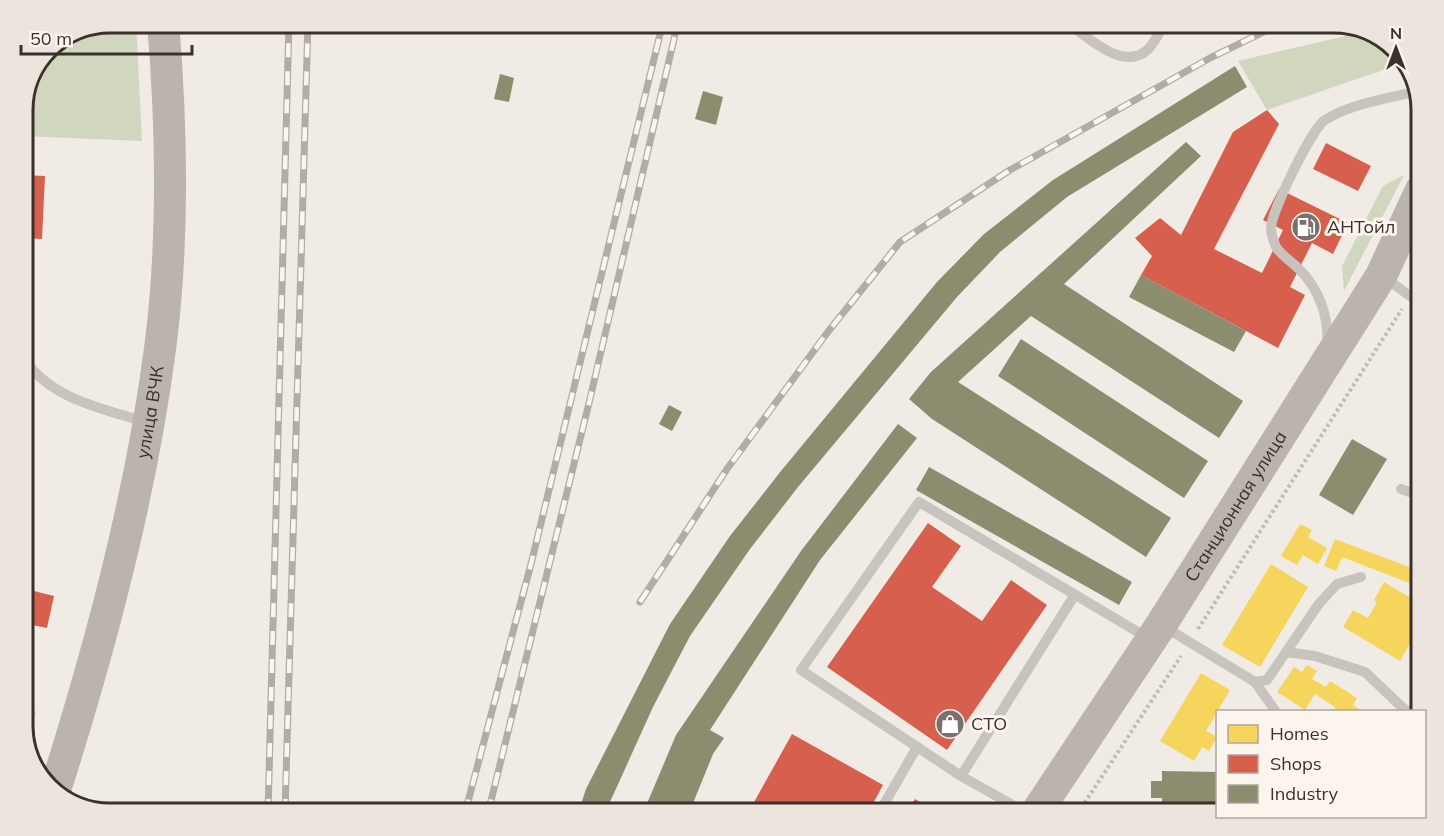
<svg xmlns="http://www.w3.org/2000/svg" width="1444" height="836" font-family="Mulish,sans-serif">
<style>
.green{fill:#d1d6bf}
.homes{fill:#f6d55c}
.shops{fill:#d6604d}
.industry{fill:#8c8c6e}
.lines{fill:none;stroke-linecap:round;stroke-linejoin:round}
.path{stroke:#c2bbb6;stroke-width:4;stroke-dasharray:3 3;stroke-linecap:butt}
.service{stroke:#c9c3be;stroke-width:10}
.secondary{stroke:#bab3ae;stroke-width:32}
.rail-casing{stroke:#b1aca8;stroke-width:7}
.rail{stroke:#fbf5ee;stroke-width:4.5;stroke-dasharray:14;stroke-linecap:butt}
.labels{text-anchor:middle;stroke-width:6;stroke-linejoin:round;paint-order:stroke}
.poi-label{font-size:18px;fill:#3b302b;stroke:#fbf5ee;text-anchor:start}
.street-label{font-size:18px;fill:#3b302b;stroke:#fbf5ee}
.rim{fill:none;stroke:#3b302b;stroke-width:3}
</style>
<rect width="100%" height="100%" fill="#f0ebe5"/>
<path class="green" d="M110,23H136L142,141L23,136V105L48,48Z
M1367,31L1377,34L1406,62L1267,110L1238,61Z
M1404,175L1344,291L1342,266L1383,186Z
M23,689L36,713L27,744L23,731Z"/>
<path class="homes" d="M1300,524L1312,530L1308,537L1327,548L1318,564L1303,555L1297,565L1281,556Z
M1335,539L1417,570L1412,584L1342,557L1336,571L1324,566Z
M1271,564L1308,587L1260,667L1222,645Z
M1421,576V624L1400,661L1343,627L1353,610L1368,618L1377,602L1374,600L1384,582L1409,597Z
M1307,665L1317,671L1312,679L1326,687L1330,681L1357,698L1353,705L1364,712H1336L1335,707L1315,694L1305,710L1277,692L1294,667L1302,672Z
M1201,673L1230,690L1206,731L1217,737L1209,751L1202,747L1194,761L1160,741Z
M1416,685L1421,688V699L1411,693Z"/>
<path class="shops" d="M1267,110L1279,124L1214,249L1262,273L1283,230L1263,220L1279,189L1348,223L1333,254L1312,243L1290,287L1305,295L1278,348L1141,275L1152,256L1135,238L1160,218L1181,235L1233,132Z
M1326,143L1371,166L1358,191L1313,169Z
M23,175L45,176L42,239L23,238Z
M928,523L961,546L932,587L982,621L1011,580L1047,605L947,750L827,667Z
M34,591L54,596L47,628L27,624Z
M792,734L883,785L868,813H748Z
M915,799L939,813H906Z"/>
<path class="industry" d="M1235,66L1247,87L1067,197L1000,252L957,297L798,487L750,549L690,636L653,707L605,813H578L586,789L670,624L730,536L781,471L937,282L984,234L1053,180Z
M500,74L514,78L509,102L494,99Z
M703,91L723,97L716,125L695,119Z
M1186,142L1201,156L1064,284L1243,401L1219,438L1031,316L958,382L1171,518L1146,557L932,419L909,399L931,372Z
M1141,275L1246,331L1234,352L1129,297Z
M1021,339L1208,461L1184,498L998,376Z
M669,405L682,412L672,431L659,424Z
M898,424L917,438L820,560L710,730L724,738L713,754L689,813H643L676,735L801,551Z
M1352,439L1387,459L1353,515L1319,495Z
M929,467L1132,582L1119,605L916,490Z
M1162,771L1218,772V813H1162V798H1151V781H1162Z"/>
<g class="lines">
<path class="path" d="M1198,629L1402,309
M1078,813L1181,656"/>
<path class="service" d="M1066,22C1087,36 1121,71 1146,51C1154,45 1160,31 1165,22
M1384,277L1421,304
M1327,344C1329,316 1319,289 1299,269C1292,262 1281,255 1276,247C1274,242 1271,234 1271,229C1270,214 1312,128 1325,120C1352,103 1388,99 1417,91
M23,356C46,398 104,409 146,422
M1401,489L1421,496
M1163,626L1255,682L1267,680L1318,605L1337,584L1361,577
M1286,652L1315,656L1365,672L1404,709L1411,712
M1255,682L1276,712
M961,776L1074,596
M879,813L917,747
M1027,813L961,776L801,670L919,502L1148,638"/>
<g class="secondary">
<path id="s1" d="M55,790C100,649 141,496 160,349C174,242 172,130 163,22"/>
<path id="s2" d="M1036,813L1161,625L1381,276L1421,190"/>
</g>
<g class="rail-casing">
<path id="rail" d="M640,602L727,469L827,333L900,242L1010,170L1210,58L1284,22
M268,813L289,22
M285,813L308,22
M465,813L531,564L663,22
M488,813L589,403L678,22"/>
</g>
<use href="#rail" class="rail"/>
</g>
<defs>
<g id="fuel-disc" transform="scale(1.5)"><circle r="9.5" fill="#7a716c" stroke="#fbf5ee"/><path d="M-5.5-6h7V0h2V4h1.3V-2.5L3-4.5l.8-.8L6-3V5H2.5V1h-1V6h-7ZM-4.2-4.7v3.2H.2V-4.7Z" fill="#fff"/></g>
<g id="shop-disc" transform="scale(1.5)"><circle r="9.5" fill="#7a716c" stroke="#fbf5ee"/><path d="M-5-2.5h2.3a2.7 3.5 0 0 1 5.4 0H5L5.5 6h-11ZM-1.5-2.5h3a1.5 2.3 0 0 0-3 0Z" fill="#fff"/></g>
</defs>
<g fill-rule="evenodd">
<use href="#fuel-disc" x="1306" y="227"/>
<use href="#shop-disc" x="950" y="724"/>
</g>
<g class="labels">
<g class="poi-label">
<text x="1327" y="233">АНТойл</text>
<text x="971" y="730">СТО</text>
</g>
<g class="street-label">
<text dy="6" stroke="none"><textPath href="#s1" startOffset="390">улица ВЧК</textPath></text>
<text dy="6" stroke="none"><textPath href="#s2" startOffset="366">Станционная улица</textPath></text>
</g>
</g>
<path d="M0 0H1444V836H0ZM110 33H1334A77 77 0 0 1 1411 110V726A77 77 0 0 1 1334 803H110A77 77 0 0 1 33 726V110A77 77 0 0 1 110 33Z" fill="#ece5de" fill-rule="evenodd"/>
<path class="rim" d="M110 33H1334A77 77 0 0 1 1411 110V726A77 77 0 0 1 1334 803H110A77 77 0 0 1 33 726V110A77 77 0 0 1 110 33Z"/>
<rect x="1216" y="710" width="210" height="108" fill="#fbf5ee" stroke="#aea6a0" stroke-width="1.5"/>
<rect x="1228" y="725" width="30" height="18" fill="#f6d55c" stroke="#aea6a0" stroke-width="1.5"/>
<text x="1270" y="740" font-size="18" fill="#3b302b">Homes</text>
<rect x="1228" y="755" width="30" height="18" fill="#d6604d" stroke="#aea6a0" stroke-width="1.5"/>
<text x="1270" y="770" font-size="18" fill="#3b302b">Shops</text>
<rect x="1228" y="785" width="30" height="18" fill="#8c8c6e" stroke="#aea6a0" stroke-width="1.5"/>
<text x="1270" y="800" font-size="18" fill="#3b302b">Industry</text>
<g transform="translate(1396 48)" stroke="#fbf5ee" stroke-width="4.5" paint-order="stroke">
<path d="M0-4.5L10 22L0 15L-10 22Z" fill="#3b302b"/>
<text y="-9" font-size="16" font-weight="bold" text-anchor="middle" fill="#3b302b">N</text>
</g>
<path d="M21 45v9h171v-9" fill="none" stroke="#3b302b" stroke-width="3"/>
<text x="30" y="45" font-size="18" fill="#3b302b" stroke="#fbf5ee" stroke-width="4.5" paint-order="stroke">50 m</text>
</svg>
